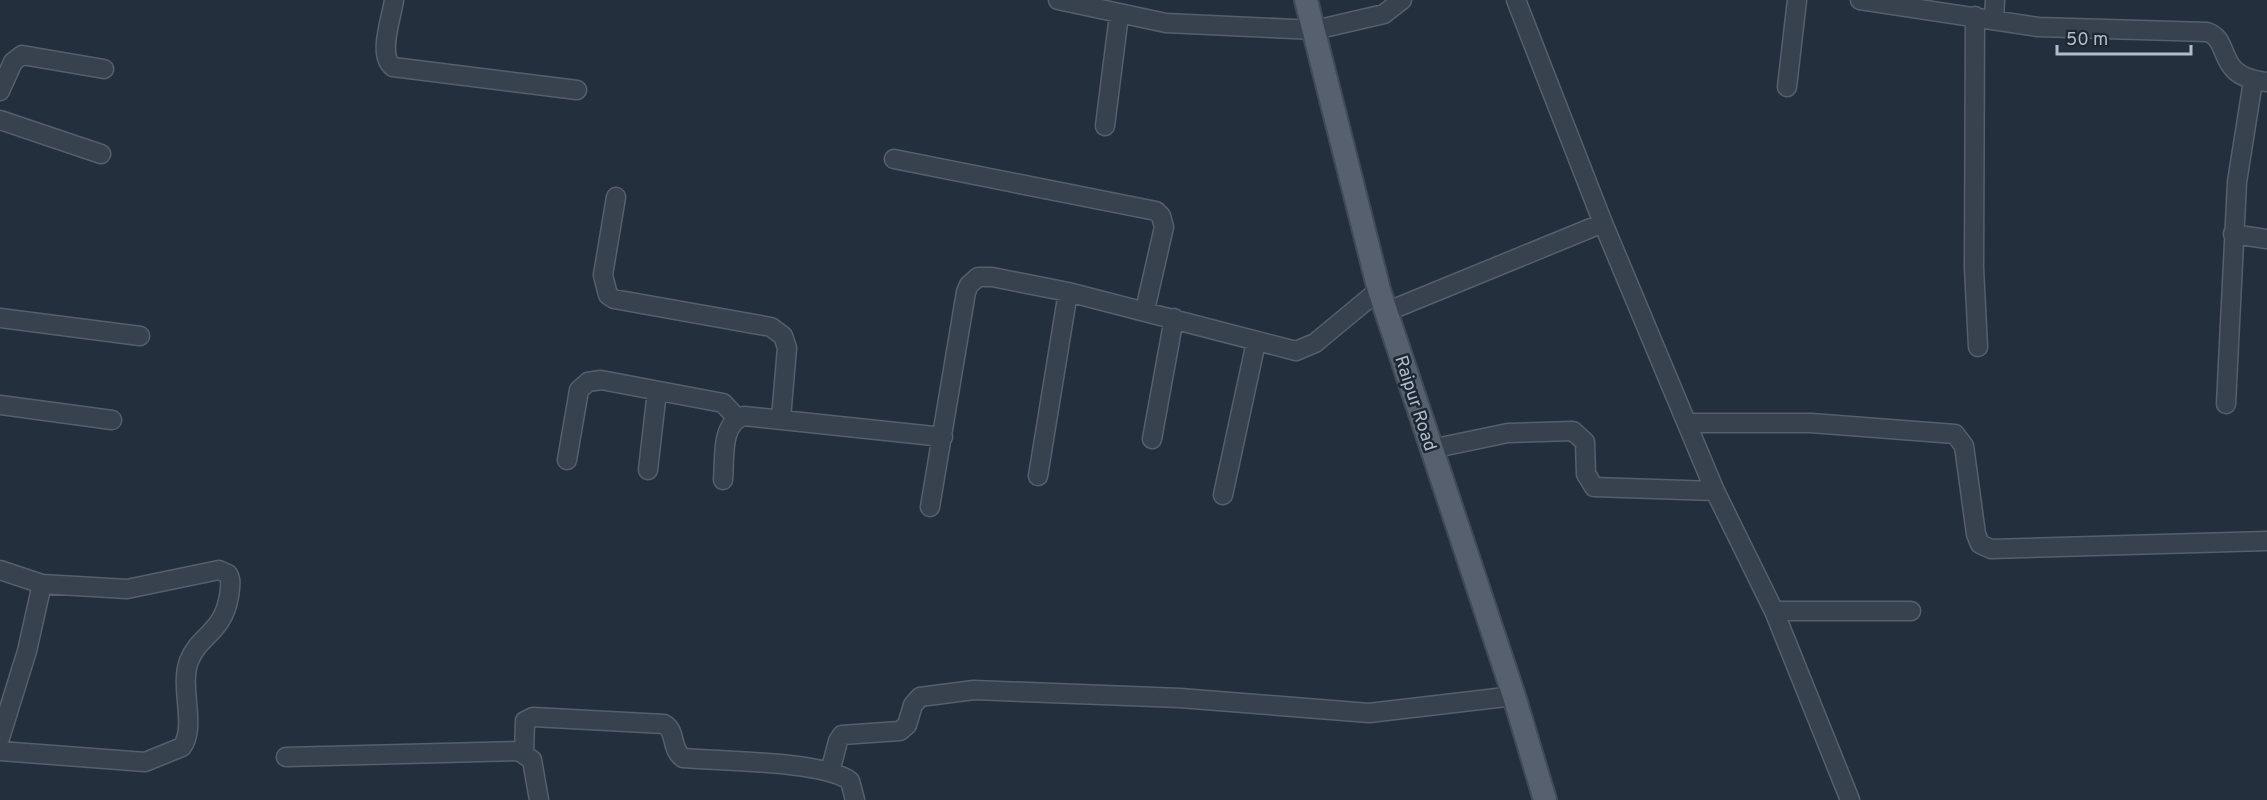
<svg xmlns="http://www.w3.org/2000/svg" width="2267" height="800" font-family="Overpass,sans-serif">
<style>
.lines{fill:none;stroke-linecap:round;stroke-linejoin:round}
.minor-casing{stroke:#565f6c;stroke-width:21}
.major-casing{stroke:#414a57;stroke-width:26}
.minor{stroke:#38414e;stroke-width:18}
.major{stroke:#56606e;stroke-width:22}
.labels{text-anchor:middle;stroke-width:5;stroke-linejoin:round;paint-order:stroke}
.street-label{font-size:18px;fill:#b4bcc9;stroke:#1d2633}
</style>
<rect width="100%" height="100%" fill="#242f3e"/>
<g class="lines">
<g class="minor-casing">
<path id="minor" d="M394,0C392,17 377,55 393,67L577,90
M1058,0L1166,23L1315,30L1384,14L1402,0
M1516,0L1603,223L1715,491L1774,611L1850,800
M1860,0L2038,27L2207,32C2233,40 2213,77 2267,82
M1975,16L1974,268L1978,347
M1994,19L1995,0
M1787,87L1797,0
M0,91L13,62L22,55L104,69
M0,120L101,154
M1105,126L1119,15
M894,159L1156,211L1161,216L1164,227L1145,310
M616,197L603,275L608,295L614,299L771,327L783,336L787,348L781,418
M2233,234L2267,239
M1386,312L1603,223
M0,318L140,336
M2226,404L2237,182L2253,81
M0,405L112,420
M1688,423H1811L1955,434L1964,446L1976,534L1980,544L1991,549L2267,541
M1152,439L1174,318
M1431,449L1508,433L1573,431L1585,442L1586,474L1594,487L1715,491
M567,460L579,390L588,382L601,380L723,403L737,418
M648,470L657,391
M1038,476L1068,292
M723,480C725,459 720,423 744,416L943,437
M1223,495L1256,342
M930,507L966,292L969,285L978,277H992L1068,292L1296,351L1315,343L1379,290
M0,570L42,584L127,589L219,570L228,574C232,581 230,588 229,596C223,633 199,635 189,661C179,687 197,726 182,747L145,762L0,751
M1774,611H1911
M0,738L27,651L42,584
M524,753L525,721L533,717L664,724C677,731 670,749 683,758C719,761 825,761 850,781L855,800
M286,757L519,751L532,760L539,800
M830,772L838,741L842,735L900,731L907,725L913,705L920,697L974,690L1180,698L1369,713L1514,696"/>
</g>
<g class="major-casing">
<path id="major" d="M1306,0L1379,290L1514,696L1545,800"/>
</g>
<use href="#minor" class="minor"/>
<use href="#major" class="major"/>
</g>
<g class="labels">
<g class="street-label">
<text transform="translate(1416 403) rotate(72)" y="6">Raipur Road</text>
</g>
</g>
<path d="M2057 45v9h134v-9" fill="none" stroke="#b4bcc9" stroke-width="3"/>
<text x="2066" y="45" font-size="18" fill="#b4bcc9" stroke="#1d2633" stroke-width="4.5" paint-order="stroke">50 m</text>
</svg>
